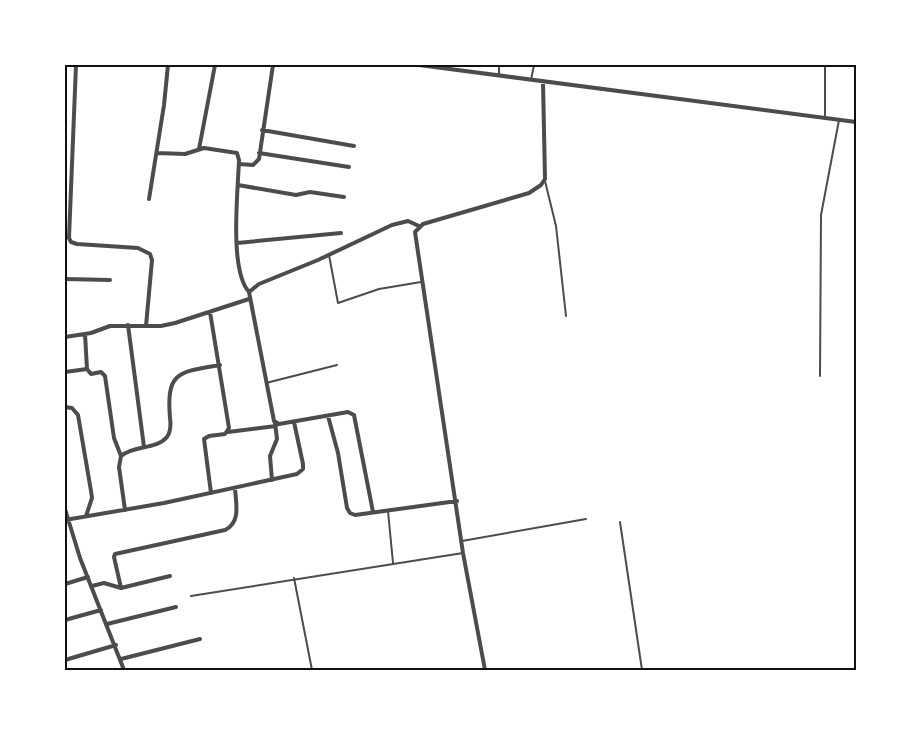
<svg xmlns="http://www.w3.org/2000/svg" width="921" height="735" font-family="Manrope,sans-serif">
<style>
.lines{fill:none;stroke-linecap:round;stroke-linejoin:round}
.service{stroke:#4c4c4c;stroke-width:2}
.minor{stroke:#4c4c4c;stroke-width:4}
.neatline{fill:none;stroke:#111;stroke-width:2}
</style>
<rect width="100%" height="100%" fill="#fff"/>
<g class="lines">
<path class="service" d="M825,65V117
M499,75V65
M531,80L534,65
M545,181L556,226L566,316
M329,255L338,303L379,289L421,282
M820,376L821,215L839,120
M266,383L337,365
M388,511L393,563
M620,522L642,670
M462,541L586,519
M294,578L312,670
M191,596L463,553"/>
<path class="minor" d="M76,65L69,238L71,242L77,244L138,248L150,254L152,260L146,326
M419,65L856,122
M262,130L354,146
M199,149L215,65
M157,153L185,154L204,148L237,153L239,160C238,191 229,270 249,292
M259,153L349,167
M239,164L253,165L259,159L273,65
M238,185L296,195L310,192L344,197
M149,199L164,105L168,65
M237,243L341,233
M65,279L110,280
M210,312L229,428L225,434L209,436L204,439L211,493
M128,325L144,447
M85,334L87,369L91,374L101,372L105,376L114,438L121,456
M65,337L91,333L110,326H161L175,323L249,299
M65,372L87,369
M65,407L72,408L78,415L91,491L92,498L86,516
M328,416L338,453L347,508L350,513L355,515L457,501
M228,432L276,426
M272,480L270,456L277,439L275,423
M65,509L80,558L124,670
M125,510L119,467L121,456C134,445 156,450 167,437C171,431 171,425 170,418C166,371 179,372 220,365
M373,512L354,415L348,412L279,424L274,421L249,292L259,284L318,260L392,225L408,221L419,226
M65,520L164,503L297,474L303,469V464L294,422
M65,584L88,577
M92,586L104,583L121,588L170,576
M121,588L114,557L115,554L225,530C241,522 236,504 235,488
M65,620L101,610
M107,624L176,607
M121,659L200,639
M65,660L116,645
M485,670L463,553L415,232L423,224L529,193L541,185L545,179L543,82"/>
</g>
<rect width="921" height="735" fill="none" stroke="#ffffff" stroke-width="132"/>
<rect x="66" y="66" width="789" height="603" class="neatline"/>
</svg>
